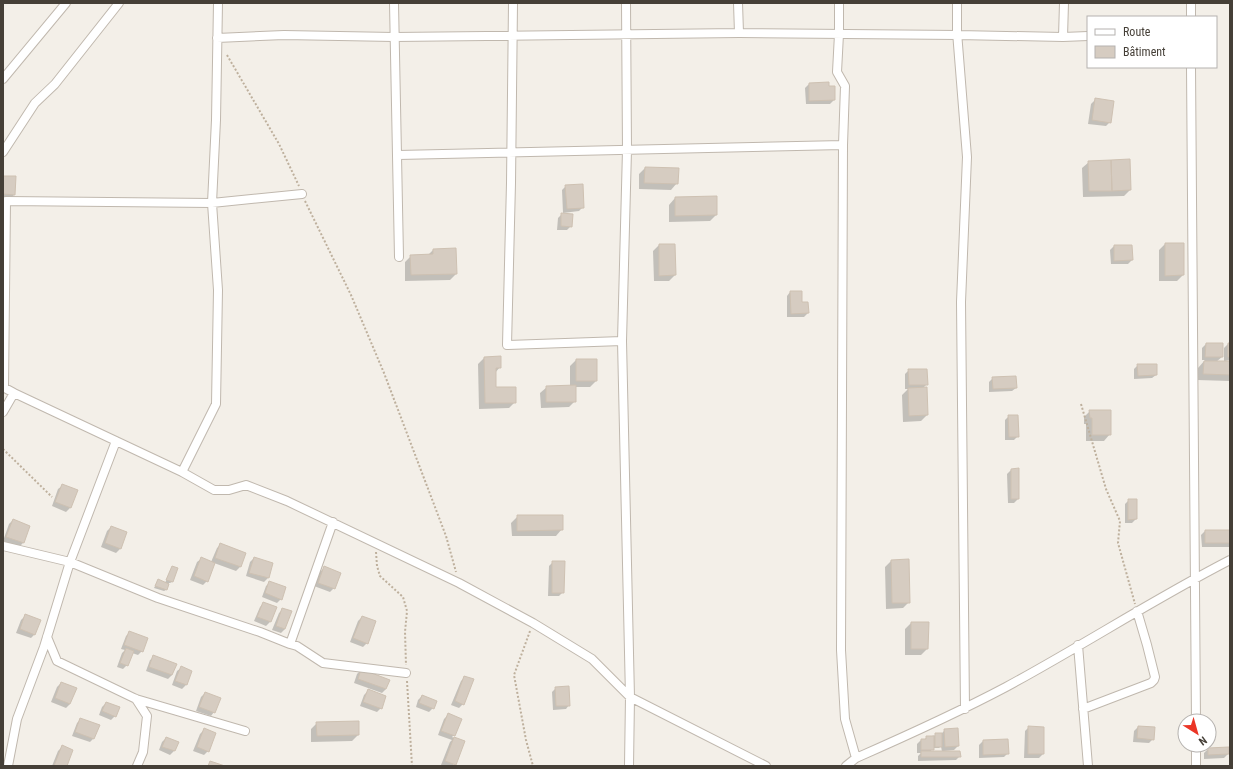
<svg xmlns="http://www.w3.org/2000/svg" width="1233" height="769" font-family="'Roboto Condensed',sans-serif">
<style>
.shadow{fill:#0003;fill-rule:evenodd}
.building{fill:#d6ccc1;stroke:#cec1b2}
.lines{fill:none;stroke-linecap:round;stroke-linejoin:round}
.street-casing{stroke:#c0b8ae;stroke-width:10}
.path{stroke:#beb09d;stroke-width:2;stroke-dasharray:2 2;stroke-linecap:butt}
.street{stroke:#fff;stroke-width:8}
</style>
<rect width="100%" height="100%" fill="#f3efe8"/>
<path class="shadow" d="M809,84L828,87L834,100L830,104H806L805,88Z
M1095,100L1110,122L1106,126L1088,124L1091,104Z
M1089,162L1130,190L1124,196L1083,197L1082,168Z
M645,168L677,183L671,190L639,189V174Z
M3,177L14,195L10,199L3,198Z
M566,186L583,207L579,211L563,213L562,190Z
M675,198L716,215L710,221L669,222V205Z
M562,214L571,226L567,230H557L558,218Z
M1165,244H1183V275L1177,281H1159V250Z
M659,245H674L675,275L669,281H654L653,251Z
M1114,246L1132,260L1128,264H1111L1110,250Z
M433,250L456,274L450,280L405,281V262L411,256H427Z
M790,292L808,313L804,317H787V296Z
M1206,344L1222,357L1216,362H1224V348L1228,344H1230V360L1225,361V362H1230V381L1197,380L1198,368L1205,360H1202V348Z
M484,358L500,367L495,373V388L515,402L509,408L479,409L478,364Z
M576,360L596,381L590,387H575V401L569,407L541,408L540,393L547,387L570,386V366Z
M1138,365L1156,375L1152,378L1134,379V369Z
M909,370L927,384L923,388L927,415L921,421L903,422L902,395L908,389H905V374Z
M993,378L1016,388L1012,391L989,392V382Z
M1090,411L1110,434L1104,441H1086V424H1084V417Z
M1009,416L1018,436L1014,440H1005V420Z
M1011,470L1018,499L1014,503H1008L1007,474Z
M62,486L76,491L70,508L66,512L52,506L58,489Z
M1129,500L1136,519L1132,523H1125V504Z
M518,516L562,529L556,536H512L511,523Z
M13,520L29,526L23,543L19,547L3,541L9,524Z
M111,527L126,533L120,549L116,553L101,547L107,531Z
M1205,531H1230V547H1202L1201,535Z
M221,544L245,553L240,567L236,571L214,563L207,581L203,585L190,580L197,562L201,559L211,562L217,548Z
M254,558L268,578L264,582L246,576L250,562Z
M891,561L909,602L903,608L886,609L885,567Z
M553,562L563,592L559,596H548L549,566Z
M172,567V582L170,583H169L166,590L164,591L154,588L158,580L165,583Z
M324,568L334,588L330,592L314,586L320,572Z
M270,582L281,599L277,603L262,597L266,586Z
M264,603L275,607L270,622L266,626L254,621L260,607Z
M283,609L285,629L281,633L272,630L279,613Z
M25,616L35,634L31,638L16,633L21,620Z
M362,617L367,643L363,647L350,642L358,621Z
M911,623H927V649L921,655H905V629Z
M130,632L142,651L138,655L132,653L127,665L123,669L117,667L122,653L125,650L121,649L126,636Z
M154,657L175,665L172,675L168,679L146,671L150,660Z
M181,668L191,671L186,685L182,689L172,685L177,671Z
M361,670L386,689L382,693L354,683L357,674Z
M465,677L463,704L459,708L451,705L461,681Z
M61,683L70,704L66,708L51,702L57,687Z
M556,688L569,705L566,709L553,710L552,692Z
M368,691L381,708L377,712L360,706L364,695Z
M205,693L214,712L211,716L196,711L201,697Z
M422,696L433,708L429,712L416,707L418,700Z
M106,703L115,716L111,720L99,715L102,707Z
M448,715L454,735L452,737L463,742L453,766L441,765L450,742L452,740L438,735L444,719Z
M81,719L94,738L90,742L72,736L77,723Z
M317,723L358,735L352,741L311,742V729Z
M1029,727L1043,754L1039,758H1024L1025,731Z
M1138,727L1153,739L1149,743L1133,742L1134,731Z
M204,730L208,751L204,755L193,751L200,734Z
M945,730L958,746L954,750L944,751L945,752L960,756L956,760L918,761V756L921,753H917V744L921,740H924L927,737L941,734ZM941,746L942,752H930L933,748H939Z
M166,738L177,743L174,751L170,755L159,750L162,742Z
M983,741L1008,753L1004,757L979,758V745Z
M62,747L66,766H52L58,751Z
M1208,749L1228,754L1224,758L1204,759V753Z"/>
<path class="building" d="M829,82V86H835V100L809,101V83Z
M1095,98L1114,101L1111,123L1092,120Z
M1130,159L1131,190L1112,191L1111,160Z
M1111,160L1112,191H1089L1088,161Z
M645,167L679,168L678,184L644,183Z
M3,176H16L15,195L3,194Z
M583,184L584,208L567,209L565,185Z
M717,196V215L675,216V197Z
M561,213L573,214L572,227L561,226Z
M1165,243H1184V275L1165,276Z
M659,244H675L676,275L659,276Z
M1114,245H1132L1133,260L1114,261Z
M456,248L457,274L411,275L410,255L433,254V249Z
M790,291H802V302H808L809,313L791,314Z
M1206,343H1223V357H1205Z
M1228,343H1230V357H1228Z
M501,356V368H496V387H516V403H485L484,357Z
M576,359H597V381H576Z
M1204,361H1230V375L1203,374Z
M1137,364H1157V375L1138,376Z
M908,369H927L928,385H909Z
M1016,376L1017,388L993,389L992,377Z
M576,385V402H546V386Z
M927,387L928,415L909,416L908,388Z
M1089,410H1111V435H1092V418H1090Z
M1008,415H1018L1019,437H1009Z
M1019,468V499H1011V469Z
M62,484L78,490L71,508L55,502Z
M1128,499H1137V519L1128,520Z
M517,515H563V530L517,531Z
M13,519L30,526L24,543L6,537Z
M111,526L127,532L121,549L105,543Z
M1205,530H1230V543H1205Z
M220,543L246,553L241,567L215,558Z
M201,557L215,563L208,582L194,576Z
M254,557L273,563L269,578L249,573Z
M909,559L910,603H892L891,560Z
M552,561H565L564,593H552Z
M172,566L178,568L173,582L166,580Z
M324,566L341,573L335,589L318,583Z
M158,579L169,584L167,590L155,586Z
M269,581L286,587L282,600L265,593Z
M263,602L277,607L271,622L257,617Z
M282,608L292,611L285,629L276,626Z
M25,614L41,620L35,635L20,629Z
M362,616L376,621L368,644L353,638Z
M911,622H929L928,649H911Z
M129,631L148,638L143,652L124,645Z
M126,648L134,651L128,666L120,663Z
M153,655L177,664L172,675L149,667Z
M181,666L192,671L187,685L175,681Z
M361,669L390,680L386,689L358,679Z
M464,676L474,679L464,705L455,701Z
M61,682L77,688L70,704L55,698Z
M569,686L570,706H556L555,687Z
M368,689L386,696L382,709L363,702Z
M205,692L221,698L215,713L199,707Z
M422,695L437,701L434,709L419,703Z
M106,702L120,707L116,717L102,711Z
M448,713L462,719L455,736L441,731Z
M80,718L100,725L94,739L75,732Z
M359,721V735L317,736L316,722Z
M1028,726L1044,727V754H1028Z
M1138,726L1155,727L1154,740L1137,738Z
M204,728L216,733L209,752L197,747Z
M958,728L959,746L945,747L944,729Z
M935,733H942V747H935Z
M926,736H934V750H921V739H926Z
M166,737L179,742L175,751L162,747Z
M454,737L465,741L456,765L445,761Z
M1008,739L1009,754L983,755V740Z
M62,745L73,750L67,766H54Z
M1229,747V754L1208,755V748Z
M921,751H960L961,757H921Z
M210,761L225,766H208Z"/>
<g class="lines">
<g class="street-casing">
<path id="street" d="M394,3L399,257
M513,3L511,183L507,345L622,341
M626,3L627,150L622,341L630,697L629,766
M738,3L739,33
M839,3V34L837,72L845,86L843,145L841,650L845,719L856,758
M957,3V32L967,157L961,302L965,709
M1191,17V3
M1063,37L1064,3
M217,38L284,35L394,37L739,33L958,35L1063,37L1088,36
M1191,67L1196,721
M3,79L66,3
M3,152L35,103L55,84L119,3
M398,155L843,145
M3,387L14,393L182,472L214,490H229L246,485L287,501L459,583L533,623L592,659L630,697L766,766
M4,387L6,201L212,203L302,194
M3,412L14,393
M182,472L216,404L218,290L212,203L216,120L218,3
M3,546L70,562L158,598L260,632L290,644L297,646L323,663L406,673
M47,637L57,661L136,699L245,731
M290,644L333,522
M1078,645L1088,766
M136,699L147,716L143,752L137,766
M1083,709L1151,683L1154,680L1155,677L1147,645L1137,611
M1196,745V766
M8,766L17,719L44,647L70,562L116,441
M846,766L856,758C906,736 957,713 1006,687C1082,646 1154,599 1230,560"/>
</g>
<path class="path" d="M227,55L279,144L299,186
M305,201L351,295L384,373L446,536L456,572
M1081,404L1106,489L1120,521L1118,543L1135,604
M3,449L52,497
M376,552L377,566L380,576L403,597L407,611L405,632L406,665
M530,631L514,675L526,740L533,766
M407,681L412,766"/>
<use href="#street" class="street"/>
</g>
<rect width="1233" height="769" fill="none" stroke="#453f37" stroke-width="8"/>
<rect x="1087" y="16" width="130" height="52" fill="#ffffff" stroke="#b5b2af"/>
<rect x="1095" y="29" width="20" height="6" fill="#ffffff" stroke="#b5b2af"/>
<text x="1123" y="36" font-size="12" fill="#453f37">Route</text>
<rect x="1095" y="46" width="20" height="12" fill="#d6ccc1" stroke="#b5b2af"/>
<text x="1123" y="56" font-size="12" fill="#453f37">Bâtiment</text>
<g transform="translate(1197 733) rotate(143)"><circle r="19" fill="#ffffff" stroke="#b5b2af"/>
<path d="M0-3L7 15L0 10L-7 15Z" fill="#eb3526"/>
<text y="-6" font-size="11" font-weight="bold" text-anchor="middle" fill="#453f37">N</text>
</g>
</svg>
